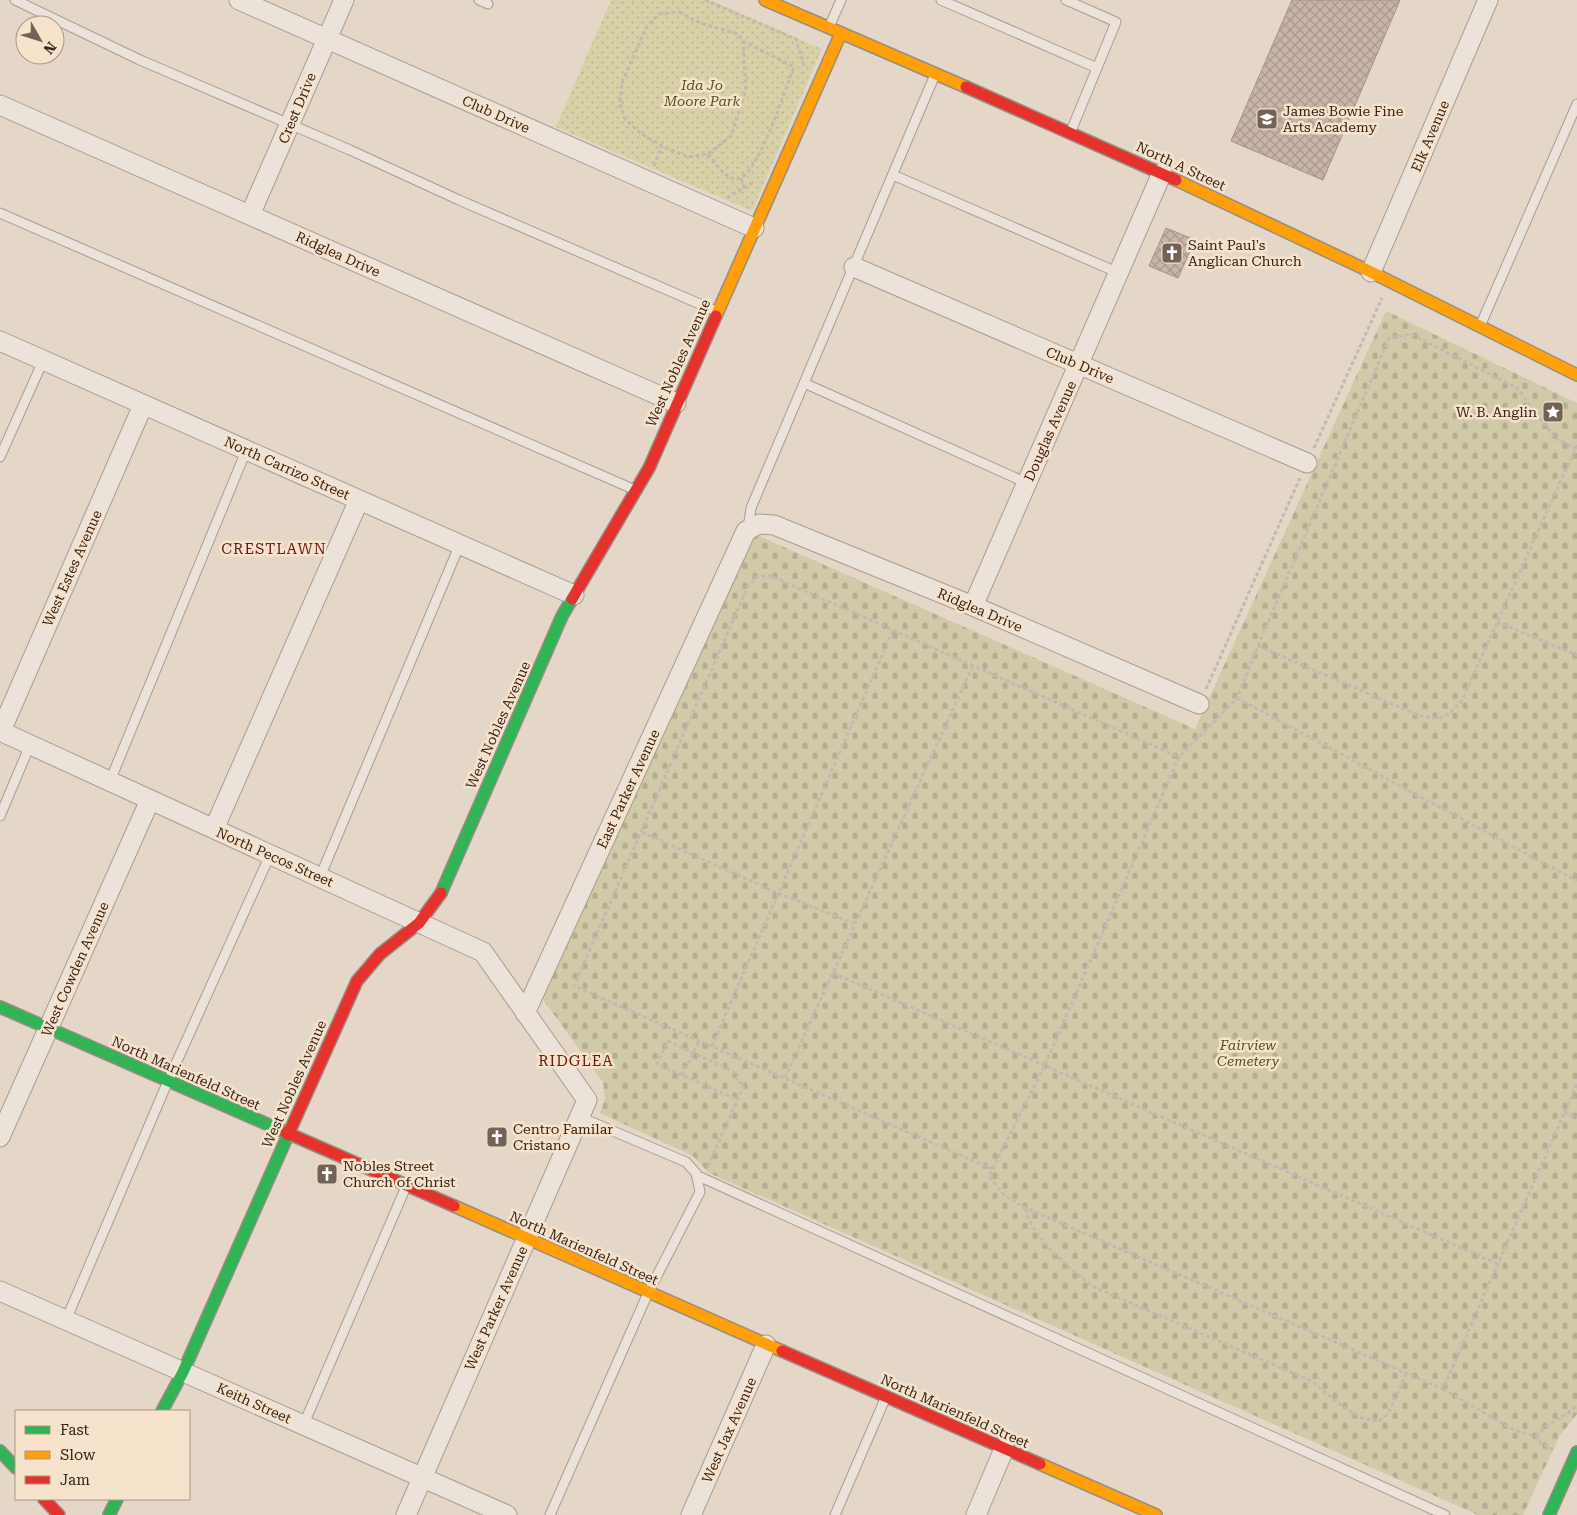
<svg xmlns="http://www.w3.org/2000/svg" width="1577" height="1515" font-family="'Roboto Serif',serif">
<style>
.cemetery{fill:url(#cemetery-stones)}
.park{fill:url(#park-dots)}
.building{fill:url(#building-cross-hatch);stroke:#a49287}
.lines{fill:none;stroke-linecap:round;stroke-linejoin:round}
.lane-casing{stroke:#a89c91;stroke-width:11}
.street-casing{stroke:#a89c91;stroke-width:21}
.fast-casing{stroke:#988c81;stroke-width:14}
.slow-casing{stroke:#988c81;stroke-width:14}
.jam-casing{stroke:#988c81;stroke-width:14}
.path{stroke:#c3b9b1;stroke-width:3;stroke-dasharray:4 2.5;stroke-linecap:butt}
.lane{stroke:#ebe3da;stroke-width:9}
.street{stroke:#ebe3da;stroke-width:19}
.fast{stroke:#30b455;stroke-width:11}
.slow{stroke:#ff9f0a;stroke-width:11}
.jam{stroke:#e5322d;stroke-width:11}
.labels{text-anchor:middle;stroke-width:5;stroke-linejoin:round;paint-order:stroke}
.park-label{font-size:14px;font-style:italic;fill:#4f541f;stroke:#f7e3cb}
.street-label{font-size:14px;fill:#36231a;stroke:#f7e3cb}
.poi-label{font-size:14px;fill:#36231a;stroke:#f7e3cb;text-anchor:start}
.neighbourhood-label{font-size:15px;letter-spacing:1px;fill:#651a17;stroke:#f7e3cb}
</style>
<defs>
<pattern id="cemetery-stones" width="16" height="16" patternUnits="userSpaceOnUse" patternTransform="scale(1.25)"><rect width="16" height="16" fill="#d1caa8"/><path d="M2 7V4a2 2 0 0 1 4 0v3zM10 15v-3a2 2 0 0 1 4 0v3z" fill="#b4ad90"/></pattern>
<pattern id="park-dots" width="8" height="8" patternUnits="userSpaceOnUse" patternTransform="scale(1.25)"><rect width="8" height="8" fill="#d8d1a8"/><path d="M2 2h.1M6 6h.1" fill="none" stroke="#bab390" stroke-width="1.8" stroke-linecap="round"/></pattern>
<pattern id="building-cross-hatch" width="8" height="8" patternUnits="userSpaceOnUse" patternTransform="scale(1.25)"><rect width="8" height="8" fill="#c8b4a8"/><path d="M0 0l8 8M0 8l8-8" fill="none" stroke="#ac9a90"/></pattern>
</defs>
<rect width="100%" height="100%" fill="#e4d7c7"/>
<path class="cemetery" d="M1386,311L1577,403V1414L1559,1437L1523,1515H1478L709,1173L693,1156L600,1113L605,1099L603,1082L542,998L750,532L1195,729Z"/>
<path class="park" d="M611,0H710L822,49L752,211L556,127Z"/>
<path class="building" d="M1292,0H1400L1323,180L1231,141Z
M1166,228L1195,240L1178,278L1149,266Z"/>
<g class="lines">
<g class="lane-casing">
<path id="lane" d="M15,0L140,60L350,150L459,200L716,311
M479,0L488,4
M941,0L1097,68
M1066,0L1116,22L1071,131
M830,25L841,0
M893,175L1119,273
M0,213L633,489
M1481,324L1577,104
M804,383L1027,483
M0,457L43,361
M752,527L749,521L751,508L934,77
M110,781L246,451
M0,816L30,745
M320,877L460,544
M696,1175L1445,1515
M66,1320L168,1081L270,855
M303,1426L405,1189
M550,1515L648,1293L700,1192L696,1173L686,1162L580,1117
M835,1515L885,1399"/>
</g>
<g class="street-casing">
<path id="street" d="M239,0L754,228
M0,105L676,403
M250,215L344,0
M854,267L1307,463
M1371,272L1488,0
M0,341L574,595
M973,606L1162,173
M0,731L483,952L587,1100L406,1515
M1,731L143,405
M214,829L359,500
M525,1013L746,531L759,524L774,525L973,606L1199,704
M0,1137L150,800
M0,1291L507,1515
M691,1515L766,1345
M976,1515L1004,1449"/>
</g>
<g class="fast-casing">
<path id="fast" d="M441,893L562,616L572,599
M0,1007L285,1132
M162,1411L183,1372L288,1135
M0,1451L16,1468
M109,1515L117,1499
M1549,1515L1577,1452"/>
</g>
<g class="slow-casing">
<path id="slow" d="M765,0L966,87
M1176,180L1371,272L1577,375
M716,316L841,33
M454,1206L782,1351
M1040,1464L1156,1515"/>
</g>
<g class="jam-casing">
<path id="jam" d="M966,87L1176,180
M572,599L649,468L716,316
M285,1132L454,1206
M288,1135L357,981L380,954L419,923L441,893
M782,1351L1040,1464
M44,1499L59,1515"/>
</g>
<path class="path" d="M705,0L796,39L804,66
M679,12L700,23L738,34L743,41L794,67C786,86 757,181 736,179C724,178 715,162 708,154L688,157L664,147L640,133L625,119L620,104L622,82L647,26L659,14Z
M708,154L731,136L746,90L743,41
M654,166L662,146
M741,178L744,188
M727,198L752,183
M1577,445L1462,700C1447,718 1441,721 1418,715L1258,646L1237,698L1179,757L1045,1065L989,1176L1005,1196L1026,1208L1443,1389L1577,1084
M1314,448L1382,298
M1497,622L1577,655
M1258,646L1389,338L1411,334L1517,388L1556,439L1576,449
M1206,689L1300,478
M1237,698L1577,881
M642,832L778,893L855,924
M833,973L1498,1264
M712,1046L893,630
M682,1075L699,1041
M785,1078L973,665
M1564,1113L1577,1117
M708,1166L744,1085L738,1082L734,1072L668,1041L657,1064L738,1100
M992,1169L574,986L748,586L758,576H771L1179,757
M1026,1209C1030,1236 1072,1271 1094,1287L1311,1381L1346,1409L1364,1419L1379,1421L1388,1414L1406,1374
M1443,1389L1514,1430L1536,1436L1541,1443L1555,1451
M1536,1436C1547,1423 1564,1417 1577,1406"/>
<use href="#lane" class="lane"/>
<use href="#street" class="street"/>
<use href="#fast" class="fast"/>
<use href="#slow" class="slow"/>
<use href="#jam" class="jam"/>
</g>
<defs>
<g id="school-square" transform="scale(1.125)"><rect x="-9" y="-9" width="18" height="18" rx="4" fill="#736257" stroke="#f7e3cb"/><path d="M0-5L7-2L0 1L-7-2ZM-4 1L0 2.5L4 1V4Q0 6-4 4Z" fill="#fff"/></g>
<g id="church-square" transform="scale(1.125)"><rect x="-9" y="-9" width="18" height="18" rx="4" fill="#736257" stroke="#f7e3cb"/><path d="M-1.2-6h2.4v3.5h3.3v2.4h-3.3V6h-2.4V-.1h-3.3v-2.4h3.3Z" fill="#fff"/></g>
<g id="sight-square" transform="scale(1.125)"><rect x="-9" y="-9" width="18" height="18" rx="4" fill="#736257" stroke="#f7e3cb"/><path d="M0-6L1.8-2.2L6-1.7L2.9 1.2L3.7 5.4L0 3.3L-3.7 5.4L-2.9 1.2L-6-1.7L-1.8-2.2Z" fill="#fff"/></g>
</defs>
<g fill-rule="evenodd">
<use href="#school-square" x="1267" y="119"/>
<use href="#church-square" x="1172" y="253"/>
<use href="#sight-square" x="1553" y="412"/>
<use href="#church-square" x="497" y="1137"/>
<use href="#church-square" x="327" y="1174"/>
</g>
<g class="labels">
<g class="park-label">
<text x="702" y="90">Ida Jo<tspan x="702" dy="16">Moore Park</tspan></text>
<text x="1248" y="1050">Fairview<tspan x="1248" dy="16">Cemetery</tspan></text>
</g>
<g class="street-label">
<text transform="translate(297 108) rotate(-67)" y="5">Crest Drive</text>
<text transform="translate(496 114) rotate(24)" y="5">Club Drive</text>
<text transform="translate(1430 136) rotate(-67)" y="5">Elk Avenue</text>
<text transform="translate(1181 166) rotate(25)" y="5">North A Street</text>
<text transform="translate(338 254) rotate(24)" y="5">Ridglea Drive</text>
<text transform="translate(678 363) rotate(-66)" y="5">West Nobles Avenue</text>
<text transform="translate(1080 365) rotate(23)" y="5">Club Drive</text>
<text transform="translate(1050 431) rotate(-66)" y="5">Douglas Avenue</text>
<text transform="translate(287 468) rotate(24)" y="5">North Carrizo Street</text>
<text transform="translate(72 568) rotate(-66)" y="5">West Estes Avenue</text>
<text transform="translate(980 610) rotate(23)" y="5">Ridglea Drive</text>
<text transform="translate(498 725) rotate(-66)" y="5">West Nobles Avenue</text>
<text transform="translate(628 789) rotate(-65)" y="5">East Parker Avenue</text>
<text transform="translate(275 857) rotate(24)" y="5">North Pecos Street</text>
<text transform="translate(75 969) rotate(-66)" y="5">West Cowden Avenue</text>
<text transform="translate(186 1073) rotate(24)" y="5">North Marienfeld Street</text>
<text transform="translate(294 1084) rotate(-66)" y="5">West Nobles Avenue</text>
<text transform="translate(584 1248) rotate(24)" y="5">North Marienfeld Street</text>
<text transform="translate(496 1308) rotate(-66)" y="5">West Parker Avenue</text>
<text transform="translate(254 1403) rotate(24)" y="5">Keith Street</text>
<text transform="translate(955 1411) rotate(24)" y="5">North Marienfeld Street</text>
<text transform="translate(729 1430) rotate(-66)" y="5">West Jax Avenue</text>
</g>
<g class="poi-label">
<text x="1283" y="116">James Bowie Fine<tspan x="1283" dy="16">Arts Academy</tspan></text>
<text x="1188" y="250">Saint Paul's<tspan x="1188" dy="16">Anglican Church</tspan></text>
<text x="1537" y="417" text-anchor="end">W. B. Anglin</text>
<text x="513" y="1134">Centro Familar<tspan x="513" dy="16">Cristano</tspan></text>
<text x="343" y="1171">Nobles Street<tspan x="343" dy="16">Church of Christ</tspan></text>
</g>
<g class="neighbourhood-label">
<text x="274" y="554">CRESTLAWN</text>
<text x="576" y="1066">RIDGLEA</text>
</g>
</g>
<rect x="15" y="1410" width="175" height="90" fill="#f7e3cb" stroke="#aa9684"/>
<rect x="25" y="1426" width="25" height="8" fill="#30b455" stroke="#aa9684"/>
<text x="60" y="1435" font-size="15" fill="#36231a">Fast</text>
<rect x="25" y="1451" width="25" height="8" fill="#ff9f0a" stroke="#aa9684"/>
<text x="60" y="1460" font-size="15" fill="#36231a">Slow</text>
<rect x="25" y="1476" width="25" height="8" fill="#e5322d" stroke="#aa9684"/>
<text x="60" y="1485" font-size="15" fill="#36231a">Jam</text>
<g transform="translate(40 40) rotate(129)"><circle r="24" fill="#f7e3cb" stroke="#aa9684"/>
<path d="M0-4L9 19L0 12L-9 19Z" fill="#736257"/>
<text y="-8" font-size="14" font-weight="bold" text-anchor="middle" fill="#36231a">N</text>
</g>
</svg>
